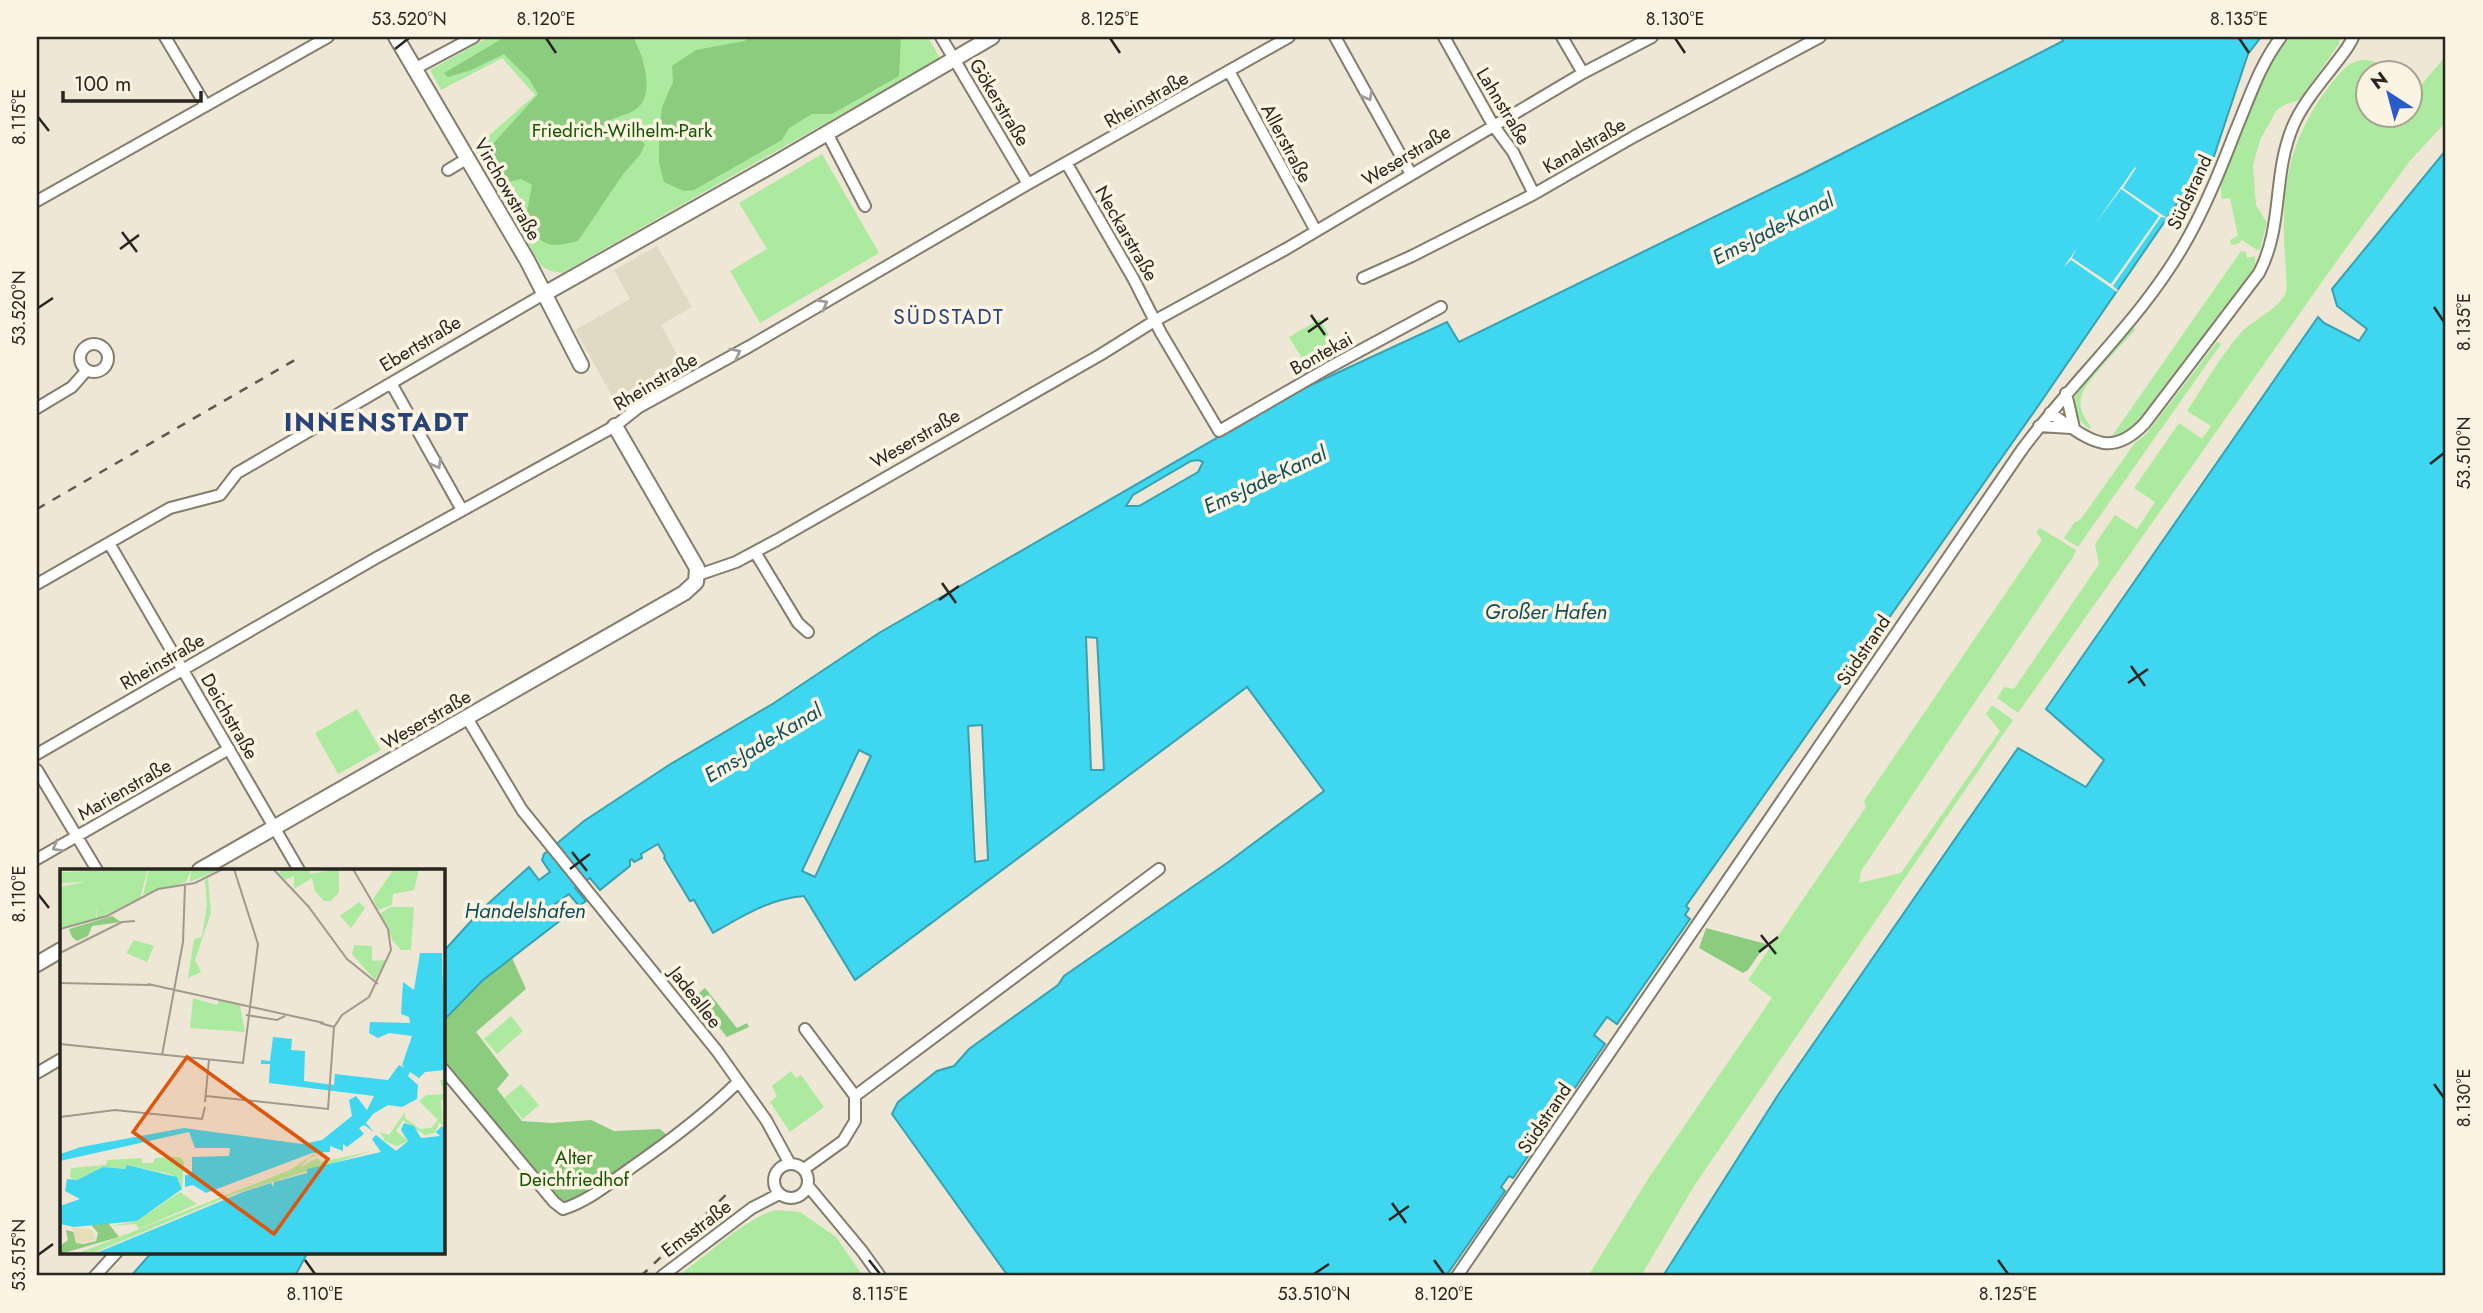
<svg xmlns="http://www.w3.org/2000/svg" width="2483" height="1313" font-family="Jost,sans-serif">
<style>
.education{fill:#e2d9c5}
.green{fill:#acea9f}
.forest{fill:#8bcc7e}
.water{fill:#3fd6ef;stroke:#38a1b1;stroke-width:2;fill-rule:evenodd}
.pier{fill:#efe7d6}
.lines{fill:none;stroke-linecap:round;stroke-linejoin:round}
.minor-casing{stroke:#847d6d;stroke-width:14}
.tertiary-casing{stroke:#847d6d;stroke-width:18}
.minor{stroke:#fff;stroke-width:10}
.tertiary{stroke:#fff;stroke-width:14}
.rail{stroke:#5d5950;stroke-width:2.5;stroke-dasharray:9 9;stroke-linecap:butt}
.oneway{stroke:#9f9d9b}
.ticks{fill:none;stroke:#292620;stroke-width:2.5}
.labels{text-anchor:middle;stroke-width:7;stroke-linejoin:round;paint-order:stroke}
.street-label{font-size:19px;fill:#292620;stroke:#fcf4e3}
.park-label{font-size:19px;fill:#145401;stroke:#fcf4e3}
.water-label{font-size:21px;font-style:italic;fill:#104f5a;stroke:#fcf4e3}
.neighbourhood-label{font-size:21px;letter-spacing:2px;fill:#28437a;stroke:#fcf4e3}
.district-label{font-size:26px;font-weight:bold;letter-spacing:2px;fill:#28437a;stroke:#fcf4e3}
.inset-river{fill:none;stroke:#3fd6ef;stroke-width:3.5}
.inset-road{fill:none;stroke:#a09a8d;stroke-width:2}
.view{fill:#de560d;fill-opacity:0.15;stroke:#de560d;stroke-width:3.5}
.inset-edge{fill:none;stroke:#292620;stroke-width:3.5}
.neatline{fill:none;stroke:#292620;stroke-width:2.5}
.ticks-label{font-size:18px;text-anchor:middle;fill:#292620}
</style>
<rect width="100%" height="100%" fill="#efe7d6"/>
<path class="education" d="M657,246L692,307L661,325L685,370L622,407L618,406L575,330L630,299L614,270Z"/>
<path class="green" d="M489,37H928L940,58L562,273L551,271L541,266L475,148L535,95L502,58L441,90L430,70Z
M2291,37H2340L2339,44L2299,100L2282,106L2276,111L2260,140L2253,165L2256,205L2267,223L2260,249L2257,250L2242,240L2238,244L2231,245L2230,240L2238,236L2230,198L2222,199L2220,184C2239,136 2255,75 2291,37Z
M2446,56V122L2409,162L2336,262L2018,713L1997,698L2004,687L2014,689L2099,564L2095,544L2115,515L2137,529L2155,502L2134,488L2179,423L2202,439L2211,426L2187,411C2204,386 2219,358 2239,335C2250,321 2280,309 2286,292C2288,286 2284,249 2284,239C2282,178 2293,133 2331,84C2354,53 2366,55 2398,73L2368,74V116H2410V81L2421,85Z
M822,154L879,253L760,323L730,271L767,249L739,203Z
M2241,251L2246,252L2247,258L2255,256V266L2244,284L2137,423L2122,434L2112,436Z
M1320,319L1333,343L1303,360L1289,337Z
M2133,328L2136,329C2123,344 2085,381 2081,397C2078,409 2085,418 2091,427L2090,429C2080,423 2073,414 2074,402C2075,385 2120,342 2133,328Z
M2217,342L2221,344L2078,547L2064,538L2074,523L2081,519L2134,444L2147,433Z
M2040,528L2076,550L2073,557L1861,871L1859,883L1901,873L2000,731L1986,714L1992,705L2013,720L1694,1186L1641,1276H1588L1650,1176L1772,998L1748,980L1866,807L1864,801L2042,540L2036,532Z
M357,709L381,750L338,774L315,733Z
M511,1016L523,1031L497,1054L484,1039Z
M791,1071L796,1078L801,1075L824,1107L790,1132L770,1102L777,1096L772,1086Z
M521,1084L539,1105L523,1119L504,1098Z
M777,1210L800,1212L836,1237L863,1276H678C702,1259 751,1214 777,1210Z"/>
<path class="forest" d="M505,37H633C643,54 656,95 636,109C626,117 610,116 603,127L605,136L635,137L645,144L640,155L623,174L578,241C549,248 543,247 525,222L532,185L521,179L509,182C496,175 490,162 490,147L538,94L529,79L504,54L471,70L448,77L444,73Z
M751,37H901L899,76L832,114H812L789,128L782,140L694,190L684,191L664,182L659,163V134L662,107L673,82L672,66L696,50L744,41Z
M1706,928L1766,944L1748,970L1743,973L1699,948Z
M512,958L526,989L476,1032L509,1075L497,1089L522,1121L551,1123L591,1120L614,1131L660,1129L667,1135L581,1201L565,1206L555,1199L443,1059V1022L483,980Z
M705,988L737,1028L747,1023L749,1027L727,1037L694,997Z"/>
<path class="water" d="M2061,37H2261L2248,54L2211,165H2204L2200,170L2036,409L1686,906L1689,909L1685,915L1690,919L1617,1024L1607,1017L1594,1035L1605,1044L1513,1178L1509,1176L1501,1187L1505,1191L1446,1276H1008L892,1114L898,1102L937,1071L954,1066L969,1049L1058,985L1064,976L1227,863L1324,791L1247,687L855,980L804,896C769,899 742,916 713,933L694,900L690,901L664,858L665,856L658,844L641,854L642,858L634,862L632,859L630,860V866L600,890L590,878L575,888L586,901L579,906L569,894L555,904L566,916L483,980L443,1021V952L482,909L529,867L539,880L550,872L542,860L544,854L584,821L669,765L774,703L879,633L1298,391L1447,322L1459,342L1806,172L2063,41ZM1198,460L1203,462L1198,472L1139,506H1126L1133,495L1191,461ZM1086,637L1097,638L1104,770H1091ZM982,725L988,860L975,862L968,726ZM859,750L871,756L815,877L802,871Z
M2446,150V1276H1663L1778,1095L2018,748L2086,787L2104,760L2046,709L2318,317L2324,323L2359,341L2367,329L2337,306L2332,289Z
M152,1252H308L295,1276H131Z"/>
<path class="pier" d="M2135,167L2136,168L2123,188L2167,218L2161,217L2113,286L2118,290L2117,292L2071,260L2064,267L2076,249L2072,258L2111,284L2159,216L2121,189L2093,227Z"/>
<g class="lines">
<g class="minor-casing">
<path id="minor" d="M165,37L206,106
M941,37L1028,184
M1335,37L1411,174
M1444,37L1493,125L1513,152L1534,194
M1562,37L1583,73
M416,68L474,37
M1229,71L1316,231
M827,133L865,206
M1067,164L1133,278L1161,333L1219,431L1328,368L1441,307
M448,170L468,158
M37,201L328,37
M1363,278L1412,256L1534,194L1635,136L1820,37
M80 358a14 14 0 1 1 28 0a14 14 0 1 1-28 0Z
M391,383L462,510
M2066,393L2074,428
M37,408L72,387L86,371
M2050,413C2087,437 2108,462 2145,423L2259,273C2284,225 2272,176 2293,126C2302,105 2318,86 2332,68C2339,58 2349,48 2353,37
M2039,426L2071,428
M109,543L299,870
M755,552L798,623L808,632
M698,575L736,562L777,540L1100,355L1156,320L1286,249L1583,73L1652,37
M37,584L170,508L220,495L237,473L544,294
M467,718L522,810L717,1051L766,1120L790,1164
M37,754L376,558L615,426L639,407L750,346L1028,184L1289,37
M37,770L97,870
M37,859L229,749
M443,1069L554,1202L563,1209C588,1201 607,1185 628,1170C667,1143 705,1115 738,1082
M37,1073L61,1059
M855,1096L1159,869
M774 1181a17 17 0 1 1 34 0a17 17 0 1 1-34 0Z
M804,1169L843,1141L855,1121V1096L805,1029
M808,1186L862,1251L880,1276
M95,1276L117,1252
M662,1276L752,1208L779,1194
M1457,1276L2021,451C2075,377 2146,316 2190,234C2208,201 2222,166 2235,132C2249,99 2259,66 2281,37"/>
</g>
<g class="tertiary-casing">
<path id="tertiary" d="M396,37L527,260L581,365
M544,294L776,163L992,37
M200,870L684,593L696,582L697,568L615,426
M37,964L61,950"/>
</g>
<use href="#minor" class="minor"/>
<use href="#tertiary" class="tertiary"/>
<path class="rail" d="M37,509L300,357
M641,1276L729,1192"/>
</g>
<defs><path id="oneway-chevron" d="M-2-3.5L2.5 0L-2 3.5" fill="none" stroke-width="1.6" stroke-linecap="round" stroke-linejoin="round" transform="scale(1.75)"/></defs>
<g class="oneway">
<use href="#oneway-chevron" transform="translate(1368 96) rotate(61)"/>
<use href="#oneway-chevron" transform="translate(823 304) rotate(-29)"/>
<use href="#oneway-chevron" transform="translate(736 353) rotate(-27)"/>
<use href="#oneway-chevron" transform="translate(437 464) rotate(61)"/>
<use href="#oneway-chevron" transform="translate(57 847) rotate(150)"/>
</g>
<path class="ticks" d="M546,38L556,53M1110,38L1120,53M1675,38L1685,53M2239,38L2249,53M395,49L409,38M38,117L49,131M122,232L137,252M120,249L139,235M2434,307L2444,322M38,308L53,298M1311,315L1325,335M1308,332L1328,318M2430,464L2444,453M942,583L956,603M939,600L959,586M2131,666L2145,686M2128,683L2148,669M572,852L587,871M570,869L590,854M38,894L49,908M1761,935L1776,954M1759,952L1778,937M2434,1084L2444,1098M1392,1203L1406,1223M1389,1220L1409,1206M38,1255L53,1244M305,1260L315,1274M869,1260L880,1274M1434,1260L1444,1274M1998,1260L2008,1274M1314,1274L1329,1264"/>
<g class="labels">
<g class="street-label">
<text transform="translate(1146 99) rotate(-30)" y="7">Rheinstraße</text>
<text transform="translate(1000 102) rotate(59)" y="7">Gökerstraße</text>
<text transform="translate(1504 106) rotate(59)" y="7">Lahnstraße</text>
<text transform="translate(1287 143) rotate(62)" y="7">Allerstraße</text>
<text transform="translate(1584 145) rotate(-30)" y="7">Kanalstraße</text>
<text transform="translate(1406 155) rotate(-31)" y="7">Weserstraße</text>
<text transform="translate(508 189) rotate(60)" y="7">Virchowstraße</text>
<text transform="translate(2189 192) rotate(-65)" y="7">Südstrand</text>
<text transform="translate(1127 233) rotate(60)" y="7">Neckarstraße</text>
<text transform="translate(420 343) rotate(-31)" y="7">Ebertstraße</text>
<text transform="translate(1321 353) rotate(-29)" y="7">Bontekai</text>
<text transform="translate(655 381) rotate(-31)" y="7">Rheinstraße</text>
<text transform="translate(915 438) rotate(-30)" y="7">Weserstraße</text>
<text transform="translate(1863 650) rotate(-56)" y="7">Südstrand</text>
<text transform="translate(162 661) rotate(-30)" y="7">Rheinstraße</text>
<text transform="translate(230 716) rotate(60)" y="7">Deichstraße</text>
<text transform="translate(426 719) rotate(-30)" y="7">Weserstraße</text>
<text transform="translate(124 789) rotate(-30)" y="7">Marienstraße</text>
<text transform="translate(696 997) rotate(52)" y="7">Jadeallee</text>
<text transform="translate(1544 1118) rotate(-56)" y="7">Südstrand</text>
<text transform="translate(696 1228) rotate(-37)" y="7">Emsstraße</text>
</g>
<g class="park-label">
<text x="622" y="137">Friedrich-Wilhelm-Park</text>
<text x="574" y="1164">Alter<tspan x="574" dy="22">Deichfriedhof</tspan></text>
</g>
<g class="water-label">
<text transform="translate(1773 229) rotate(-27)" y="7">Ems-Jade-Kanal</text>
<text transform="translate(1265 480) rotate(-25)" y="7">Ems-Jade-Kanal</text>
<text x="1546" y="619">Großer Hafen</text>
<text transform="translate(763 743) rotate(-31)" y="7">Ems-Jade-Kanal</text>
<text x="525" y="918">Handelshafen</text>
</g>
<g class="neighbourhood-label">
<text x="949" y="324">SÜDSTADT</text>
</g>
<g class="district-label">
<text x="377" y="431">INNENSTADT</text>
</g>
</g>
<g transform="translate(60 869)">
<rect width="385" height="385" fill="#efe7d6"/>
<path d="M0,0L2,3L88,0L80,29L37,50L36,36V50L0,59V18L25,13L0,14ZM89,0H154L156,2L130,13L131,1L126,13L83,26ZM223,0H251L249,5L279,0V23L271,32H264L255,22L252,9L234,20V7L225,11L218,4ZM334,0H359L354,21L333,25L332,36L318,41L313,30ZM148,9L151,44L135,91L141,103L128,109L134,70L142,68L147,35L145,11ZM299,33L305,39L291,59L280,47ZM330,38H354L351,81H341L333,72L320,45ZM74,71L94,77L87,93L66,84ZM294,76L312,77V92L326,91L315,111L292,85ZM133,129L157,136L159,131L187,138L180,137L185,163L130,159ZM385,210V231H381L383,256L379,254L375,264L365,266L343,251L336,262L348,272L337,277L325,272L320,263L329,266L345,243V249L360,260L371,259L378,251L359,232L367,226L384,225L380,211ZM312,282L174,325L33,384L16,385L230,301L254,285L258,286L249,289L239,299L257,289L261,293ZM120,288L124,293L122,320L119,311L110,305L67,296L66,300L43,298L17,311L10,309L11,299L46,296L47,291L82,289V294H93L95,289ZM120,323L137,335L79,360L76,355L50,357L77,352Z" fill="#acea9f"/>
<path d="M52,47L61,53L32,57L28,67L17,72L12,68L9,60ZM35,354H48L59,368L0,385V377L8,371L6,361L14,363L16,374L23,375L36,372L38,364L32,357Z" fill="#8bcc7e"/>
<path d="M12,358L32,361L36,371L16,374Z" fill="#e8deb9"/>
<path d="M360,84H382L385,201L365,203L359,209L350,203L348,207L358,216L357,230L342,238L328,236L313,245L306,254L314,263L304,256L299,259L304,265L287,278L283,275V282L270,277V283L252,284L146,324L133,316L125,318V306H132V288L169,287L170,279H135L129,263L0,292V285L21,278L124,259L242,275L262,271L292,247L289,231L296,227L307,241L314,227L209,214L210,195H201V191L210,192L213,168L232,170L231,181L245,182L244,212L274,216L275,205L328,211L339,196L345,199L342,196L352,167L329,164L318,169L309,164L310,153L350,154L349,148L341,145L343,113L354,121ZM344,254L354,257L361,269L380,267L376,263L382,257L385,260V385H34L183,323L211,314L213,318L214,313L247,304V300L321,283L312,270L316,266L336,282L348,272L341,261ZM67,296L117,308L122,320L77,352L14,358L0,355V337L20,330L5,322L7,310L17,311L43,298L65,300Z" fill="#3fd6ef"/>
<path class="inset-river" d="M316,274L345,290L385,281M323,278L345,288L385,279"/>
<path class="inset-road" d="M213,0L248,37L287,90L318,115M0,60L47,47L98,20L135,14L163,0M0,84L62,53L75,52M0,114L91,116M88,115L264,154M186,146L217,151L225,147M260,154L274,158L282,146L309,128L331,81L328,60L293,0M0,175L183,194L198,75L174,0M102,186L123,73L125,15M146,227L268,240L274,158M145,233L149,191M0,248L55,241L142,250L145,238"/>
<path class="view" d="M127,188L268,290L214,365L73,263Z"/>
<rect width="385" height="385" class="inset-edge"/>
</g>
<rect width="2483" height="1313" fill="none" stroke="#fcf4e3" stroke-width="77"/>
<g transform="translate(2389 94) rotate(324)"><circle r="33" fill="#fcf4e3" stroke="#a8a295" stroke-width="2"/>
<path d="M0-5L12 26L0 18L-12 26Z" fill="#295bc9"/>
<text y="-10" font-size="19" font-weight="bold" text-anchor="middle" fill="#292620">N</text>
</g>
<path d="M63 91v10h138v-10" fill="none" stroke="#292620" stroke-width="3.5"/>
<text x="74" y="91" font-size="21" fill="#292620" stroke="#fcf4e3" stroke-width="5" paint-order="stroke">100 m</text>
<rect x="38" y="38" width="2406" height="1236" class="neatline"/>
<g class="ticks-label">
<text x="409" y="25">53.520°N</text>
<text x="546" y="25">8.120°E</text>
<text x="1110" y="25">8.125°E</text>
<text x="1675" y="25">8.130°E</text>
<text x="2239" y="25">8.135°E</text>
<text transform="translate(19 117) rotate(-90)" y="6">8.115°E</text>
<text transform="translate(19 308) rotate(-90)" y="6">53.520°N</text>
<text transform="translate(2464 322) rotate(-90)" y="6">8.135°E</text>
<text transform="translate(2464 453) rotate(-90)" y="6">53.510°N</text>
<text transform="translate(19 894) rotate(-90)" y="6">8.110°E</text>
<text transform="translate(2464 1098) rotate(-90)" y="6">8.130°E</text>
<text transform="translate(19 1255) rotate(-90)" y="6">53.515°N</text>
<text x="315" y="1300">8.110°E</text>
<text x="880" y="1300">8.115°E</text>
<text x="1314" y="1300">53.510°N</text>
<text x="1444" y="1300">8.120°E</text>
<text x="2008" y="1300">8.125°E</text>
</g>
</svg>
